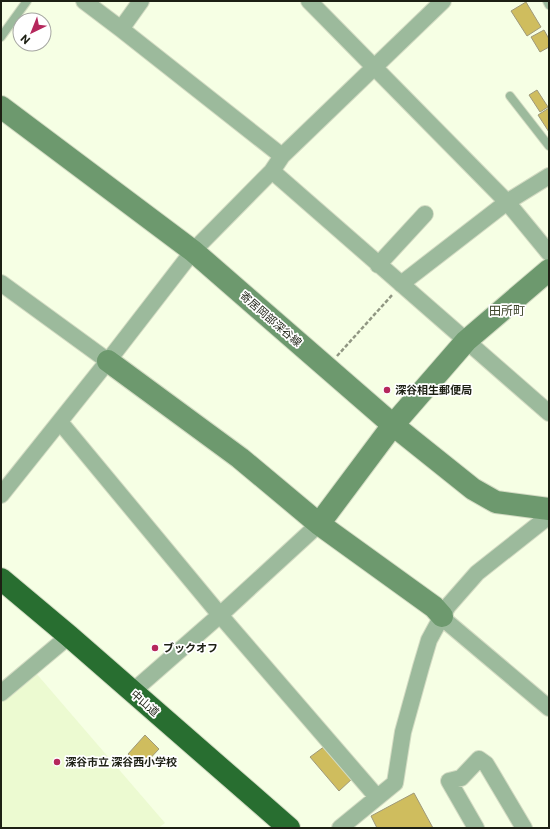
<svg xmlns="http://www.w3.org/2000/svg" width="550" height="829" font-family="Commissioner,'Noto Sans JP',sans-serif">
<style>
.built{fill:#ecfad1}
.building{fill:#cfbd5e;stroke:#9f997a}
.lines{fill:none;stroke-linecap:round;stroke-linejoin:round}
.lane-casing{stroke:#d3dbc3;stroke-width:10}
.street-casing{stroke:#d3dbc3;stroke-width:18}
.secondary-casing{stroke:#d3dbc3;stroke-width:24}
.highway-casing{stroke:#d3dbc3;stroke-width:24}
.path{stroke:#919783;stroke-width:2.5;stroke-dasharray:4 2;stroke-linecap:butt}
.lane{stroke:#9cba9c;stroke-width:8}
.street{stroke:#9cba9c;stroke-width:16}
.secondary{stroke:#6d996e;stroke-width:22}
.highway{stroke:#286e30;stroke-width:22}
.poi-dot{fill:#b5275c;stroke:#fff;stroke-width:1.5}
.labels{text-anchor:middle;stroke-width:3.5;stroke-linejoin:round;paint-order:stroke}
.street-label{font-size:11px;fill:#1d2014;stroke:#fff}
.poi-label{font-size:11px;font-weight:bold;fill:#1d2014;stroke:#fff;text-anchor:start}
.neighbourhood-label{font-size:12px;fill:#3b4328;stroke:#fff}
</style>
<rect width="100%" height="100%" fill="#f6ffe4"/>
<path class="built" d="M35,672L165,823L158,828H1V701Z"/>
<path class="building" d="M526,2L541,27L527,36L511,11Z
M544,30L549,39V47L540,52L531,37Z
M537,90L548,107L540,112L529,95Z
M549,108V132L538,115Z
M145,735L159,749L141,768L128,754Z
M325,746L353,778L339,791L310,757Z
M414,793L433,828H377L371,816Z"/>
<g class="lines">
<g class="lane-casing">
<path id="lane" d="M547,1L549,5
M1,37L27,1
M510,96L549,146"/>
</g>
<g class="street-casing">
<path id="street" d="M84,1L121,29L282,156
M309,1L507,202L549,253
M121,29L141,1
M272,171L549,413
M378,265L425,214
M1,283L108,361
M401,284L507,202L549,176
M60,422L220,615L377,797
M1,495L108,361L193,251L272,171L282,156L443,1
M442,616L447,622L549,708
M132,692L220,615L319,524
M1,693L69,636
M340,828L395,783L403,732L421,667L429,640L442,616L448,606L477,573L549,516
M476,828L449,781L461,778L479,759L486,764L524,828"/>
</g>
<g class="secondary-casing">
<path id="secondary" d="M1,107L193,251L393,425L473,489L496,502L549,509
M108,361L240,458L319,524L434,607L442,616
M319,524L393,425L466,341L549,270"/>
</g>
<g class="highway-casing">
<path id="highway" d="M1,579L69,636L289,828"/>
</g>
<path class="path" d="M337,356L393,294"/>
<use href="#lane" class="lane"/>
<use href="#street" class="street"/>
<use href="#secondary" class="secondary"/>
<use href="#highway" class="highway"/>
</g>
<g class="poi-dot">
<circle cx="387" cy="390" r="4"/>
<circle cx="155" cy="648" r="4"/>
<circle cx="57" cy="762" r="4"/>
</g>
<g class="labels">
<g class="street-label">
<text transform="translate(271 319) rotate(41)" y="4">寄居岡部深谷線</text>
<text transform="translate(145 703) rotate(41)" y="4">中山道</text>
</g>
<g class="poi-label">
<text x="395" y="394">深谷相生郵便局</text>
<text x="163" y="652">ブックオフ</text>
<text x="65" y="766">深谷市立 深谷西小学校</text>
</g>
<g class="neighbourhood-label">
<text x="507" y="315">田所町</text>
</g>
</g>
<rect width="550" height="829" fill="none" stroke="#1d2014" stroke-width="4"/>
<g transform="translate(32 32) rotate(223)"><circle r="19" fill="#ffffff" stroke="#a5a6a1"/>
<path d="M0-3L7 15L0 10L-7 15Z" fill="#b5275c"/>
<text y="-6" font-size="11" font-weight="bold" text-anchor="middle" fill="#1d2014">N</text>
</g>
</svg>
